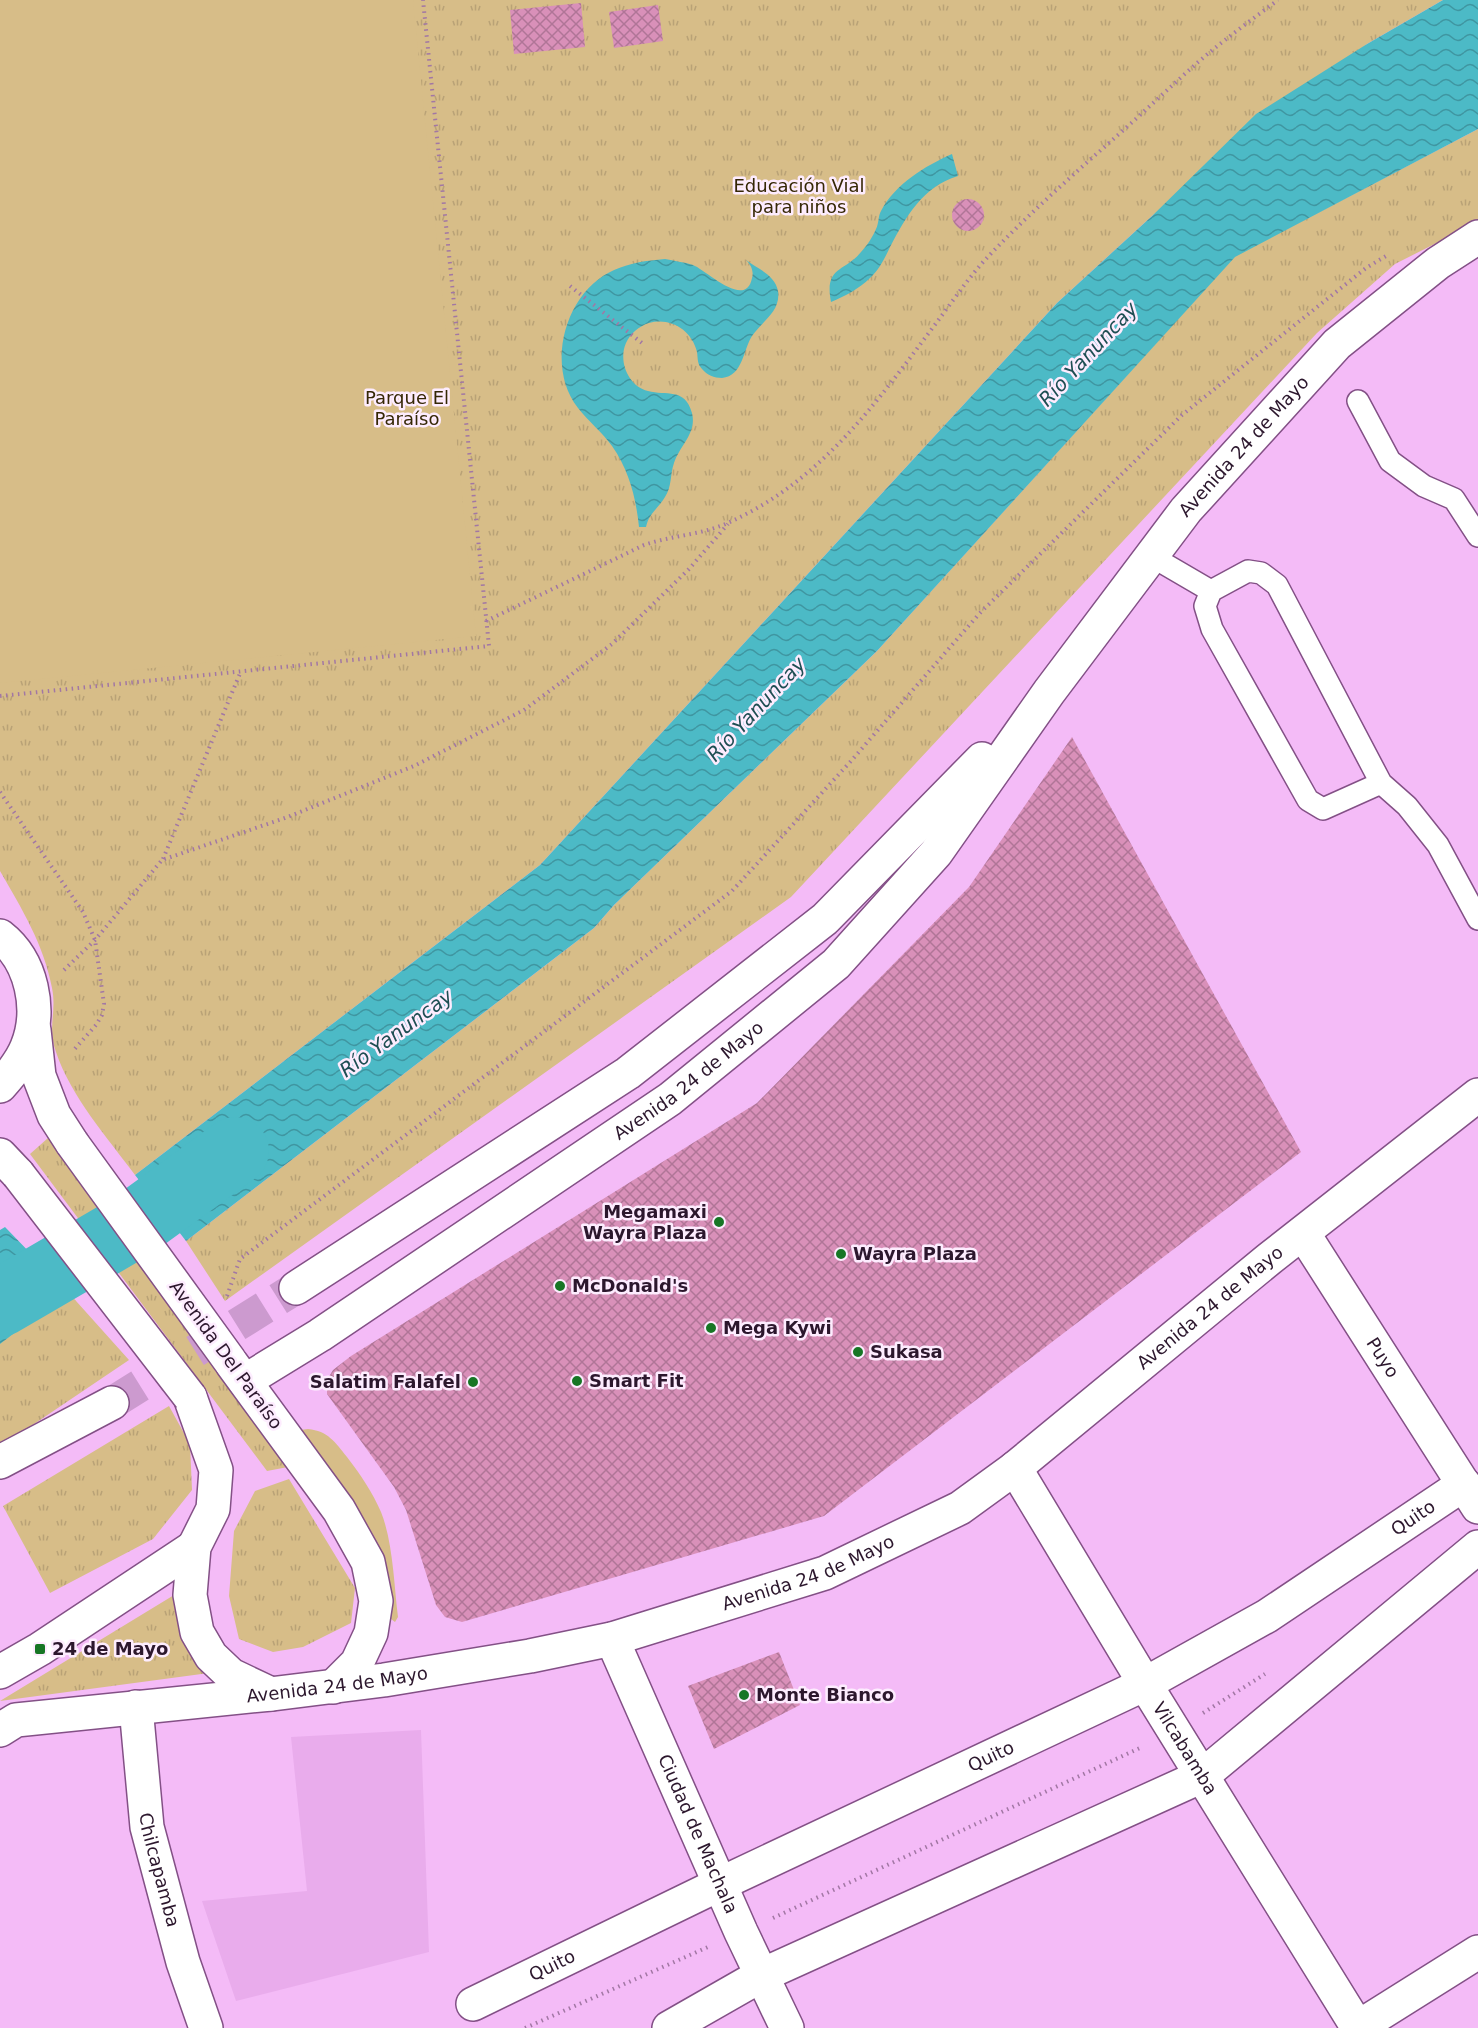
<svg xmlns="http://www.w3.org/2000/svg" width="1478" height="2028" font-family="'DejaVu Sans',sans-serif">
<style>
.built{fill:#e9acec}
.grass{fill:url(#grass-tufts)}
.garden{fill:#d7bd88}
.water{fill:url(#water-waves)}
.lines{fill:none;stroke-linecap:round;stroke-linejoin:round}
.river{stroke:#4cbac6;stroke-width:68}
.building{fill:url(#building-cross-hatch)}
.secondary-tunnel{stroke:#cc9acf;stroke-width:33;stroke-dasharray:33 16;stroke-linecap:butt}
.lane-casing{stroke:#835086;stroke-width:24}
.street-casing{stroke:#835086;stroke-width:36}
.secondary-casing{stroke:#835086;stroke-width:36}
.path{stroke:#a277a4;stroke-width:4;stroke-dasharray:1.5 4.5;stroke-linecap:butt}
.lane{stroke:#fff;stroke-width:21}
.street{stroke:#fff;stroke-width:33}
.secondary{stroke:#fff;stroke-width:33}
.secondary-bridge-casing{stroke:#835086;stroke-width:36;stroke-linecap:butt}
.secondary-bridge{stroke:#fff;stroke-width:33}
.poi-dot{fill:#177625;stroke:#fdecfe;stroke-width:2}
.labels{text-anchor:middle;stroke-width:5;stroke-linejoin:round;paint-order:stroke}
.park-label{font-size:18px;fill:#352705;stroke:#fdecfe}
.street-label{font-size:18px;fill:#2c172d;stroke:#fdecfe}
.poi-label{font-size:18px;font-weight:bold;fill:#2c172d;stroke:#fdecfe;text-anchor:start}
.water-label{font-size:20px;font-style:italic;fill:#1e4e53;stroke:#fdecfe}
</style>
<defs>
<pattern id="grass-tufts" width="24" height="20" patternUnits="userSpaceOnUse" patternTransform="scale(1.5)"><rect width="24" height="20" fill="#d7bd88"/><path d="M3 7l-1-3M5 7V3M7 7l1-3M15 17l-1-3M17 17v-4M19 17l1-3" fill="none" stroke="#b9a276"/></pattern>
<pattern id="water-waves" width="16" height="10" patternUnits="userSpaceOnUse" patternTransform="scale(1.5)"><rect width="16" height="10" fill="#4cbac6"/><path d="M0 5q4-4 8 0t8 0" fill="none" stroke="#3f96a1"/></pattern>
<pattern id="building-cross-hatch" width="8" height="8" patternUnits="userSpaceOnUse" patternTransform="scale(1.5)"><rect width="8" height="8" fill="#d990b9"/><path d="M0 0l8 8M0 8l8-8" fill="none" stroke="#b07597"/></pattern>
</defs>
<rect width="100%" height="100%" fill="#f4bbf7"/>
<path class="built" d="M421,1730L429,1952L236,2001L202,1901L307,1891L291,1737Z"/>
<path class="grass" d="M0,0H1443L1367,44L1152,216L1057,303L540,865L135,1175C107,1137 71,1097 56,1052C47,1027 57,1012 52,988C44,945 22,909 0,871Z
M1478,129V222L1395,264L1317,333L791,897L225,1301L186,1241L594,928L614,905L877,651L1235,256Z
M48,1138L288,1467L267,1471L30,1154Z
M68,1292L129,1360L0,1447V1339Z
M169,1406L190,1444L192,1490L153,1539L50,1593L3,1506Z
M289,1479L355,1588L351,1623L303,1647L273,1652L239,1639L229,1596L234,1531L255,1491Z
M179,1592L209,1673L0,1701Z"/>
<path class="garden" d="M0,0H413L476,636L0,683Z
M308,1429C328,1431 335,1442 347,1457C360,1474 373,1493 381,1512C393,1542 394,1585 398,1617L395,1622L391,1619L380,1564L300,1430Z"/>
<path class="water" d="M1443,0H1478V129L1235,257L877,651L614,905L594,928L186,1241L135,1175L540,865L1057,303L1152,216L1256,114L1367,44Z
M952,154L958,176C922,187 906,217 890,247C885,258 879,270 870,278C859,289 845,296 831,302C824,266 845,272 861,252C867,246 873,236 876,229C879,223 878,216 881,211C895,184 925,166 952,154Z
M665,259C674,261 684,262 693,265C706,270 746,310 752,278C754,271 751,265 746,260C758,269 775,275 778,291C781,312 762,321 752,336C743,350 743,376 722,378C714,378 707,375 702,369C697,364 698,359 697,352C692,330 670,317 649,323C639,326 630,334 626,343C618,361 628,386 648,391C666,396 685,387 692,413C697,433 680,445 674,463C670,474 672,487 665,497C658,509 649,513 646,527H639C636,498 629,470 612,446C602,432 588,421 578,408C555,379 558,335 576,305C597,270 627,262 665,259Z
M5,1227L68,1292L0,1344V1230Z"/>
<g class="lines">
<path class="river" d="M0,1303L132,1226L235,1151"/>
</g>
<path class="building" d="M581,3L585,47L514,54L510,10Z
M658,5L663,41L614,48L609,12Z
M952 215a16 16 0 1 1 32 0a16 16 0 1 1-32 0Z
M1072,737L1301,1152L824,1516L462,1622L445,1617L436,1605L406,1510L394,1487L327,1394V1380L333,1370L351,1356L757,1103L969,887Z
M779,1652L800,1705L714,1749L688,1686Z"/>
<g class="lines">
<path class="secondary-tunnel" d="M112,1403L296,1288"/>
<g class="lane-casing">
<path id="lane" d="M1358,401L1390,461L1424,486L1454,499L1478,536
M1151,556L1211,591
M1381,783L1323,809L1308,800L1212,629L1205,606L1211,591L1248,571L1261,573L1277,585L1381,783L1407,806L1438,845L1478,919"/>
</g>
<g class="street-casing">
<g id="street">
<path id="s1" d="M1303,1233L1478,1507"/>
<path id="s2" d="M1015,1468L1145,1684L1358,2028"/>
<path id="s3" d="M612,1639L741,1932L787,2028"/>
<path id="s4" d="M136,1707L147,1827L183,1962L206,2028"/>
<path id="s5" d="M473,2004L720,1884L1145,1684L1267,1616L1464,1484"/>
<path d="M669,2028L760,1976L1202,1776L1478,1547"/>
<path d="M1357,2028L1478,1952"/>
</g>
</g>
<g class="secondary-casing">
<g id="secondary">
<path d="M0,936C32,961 42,1010 27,1047C21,1062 11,1074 0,1086"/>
<path d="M34,1030L39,1076L54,1115L72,1143"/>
<path d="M0,1155L18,1174"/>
<path d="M296,1288L628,1073L825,919L982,759"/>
<path d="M232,1364L339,1510L368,1562L376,1601L371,1633L357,1663L333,1687"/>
<path id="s6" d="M245,1381L320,1335L670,1099L836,964L936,853L1049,692L1186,510L1337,344L1438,263L1478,237"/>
<path d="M190,1397L216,1470L213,1509L194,1547L190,1595L197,1632L211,1656L231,1675L271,1694"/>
<path d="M0,1462L112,1403"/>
<path d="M0,1672L40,1649L194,1547"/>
<path id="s7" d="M0,1730L16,1720L271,1694L384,1680L530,1656L612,1639L825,1573L960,1508L1015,1468L1269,1259L1478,1095"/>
</g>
</g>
<path class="path" d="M570,286L642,343
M486,621L644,545C670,536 698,535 723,525C820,484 876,403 937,322C952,302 967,280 984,261C1026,216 1073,175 1119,134C1145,111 1170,87 1196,64C1222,41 1250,21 1278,0
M0,696L489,646L423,0
M0,792L83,912L95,940L104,1004L102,1015L96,1025L72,1052
M163,859L241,671
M64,970L95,940L162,860L285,818L414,766L524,710L612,644L689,569L728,524
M227,1296L240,1259L732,891L851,761L979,614L1182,415L1366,268L1386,256
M1203,1713L1265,1674
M773,1918L1142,1747
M525,2028L708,1947"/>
<use href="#lane" class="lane"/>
<use href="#street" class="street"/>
<use href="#secondary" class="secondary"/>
<g class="secondary-bridge-casing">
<path id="secondary-bridge" d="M72,1143L230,1361
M18,1174L190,1397"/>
</g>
<use href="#secondary-bridge" class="secondary-bridge"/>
</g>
<g class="poi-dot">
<circle cx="719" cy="1222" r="6"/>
<circle cx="841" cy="1254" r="6"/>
<circle cx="560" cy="1286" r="6"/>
<circle cx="711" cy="1328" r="6"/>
<circle cx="858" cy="1352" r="6"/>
<circle cx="577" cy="1381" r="6"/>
<circle cx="473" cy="1382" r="6"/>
<rect x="34" y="1643" width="12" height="12" rx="3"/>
<circle cx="744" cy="1695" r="6"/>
</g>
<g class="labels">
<g class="park-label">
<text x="799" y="192">Educación Vial<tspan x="799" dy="21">para niños</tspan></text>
<text x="407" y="404">Parque El<tspan x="407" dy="21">Paraíso</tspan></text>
</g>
<g class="street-label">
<text dy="6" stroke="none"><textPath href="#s6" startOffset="1384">Avenida 24 de Mayo</textPath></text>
<text dy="6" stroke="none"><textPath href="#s6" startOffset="536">Avenida 24 de Mayo</textPath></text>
<text dy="6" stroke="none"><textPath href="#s7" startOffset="1314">Avenida 24 de Mayo</textPath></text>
<text transform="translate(226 1355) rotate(54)" y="6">Avenida Del Paraíso</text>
<text dy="6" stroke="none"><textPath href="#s1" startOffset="148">Puyo</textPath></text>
<text dy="6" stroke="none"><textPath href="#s5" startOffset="1060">Quito</textPath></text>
<text dy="6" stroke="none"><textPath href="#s7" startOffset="828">Avenida 24 de Mayo</textPath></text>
<text dy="6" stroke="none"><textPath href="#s7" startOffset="342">Avenida 24 de Mayo</textPath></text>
<text dy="6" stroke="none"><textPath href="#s2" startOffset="328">Vilcabamba</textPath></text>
<text dy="6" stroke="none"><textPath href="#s5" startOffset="574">Quito</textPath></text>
<text dy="6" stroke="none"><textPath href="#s3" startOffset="213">Ciudad de Machala</textPath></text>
<text dy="6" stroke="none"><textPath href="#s4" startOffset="165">Chilcapamba</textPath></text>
<text dy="6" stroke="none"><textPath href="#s5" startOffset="88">Quito</textPath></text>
</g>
<g class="poi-label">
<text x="707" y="1218" text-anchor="end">Megamaxi<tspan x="707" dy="21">Wayra Plaza</tspan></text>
<text x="853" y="1260">Wayra Plaza</text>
<text x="572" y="1292">McDonald's</text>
<text x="723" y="1334">Mega Kywi</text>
<text x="870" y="1358">Sukasa</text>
<text x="589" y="1387">Smart Fit</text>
<text x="461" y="1388" text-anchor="end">Salatim Falafel</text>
<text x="52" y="1655">24 de Mayo</text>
<text x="756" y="1701">Monte Bianco</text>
</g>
<g class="water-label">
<text transform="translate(1088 354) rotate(-47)" y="7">Río Yanuncay</text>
<text transform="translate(756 709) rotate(-47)" y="7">Río Yanuncay</text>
<text transform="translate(396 1033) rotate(-36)" y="7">Río Yanuncay</text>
</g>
</g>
</svg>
